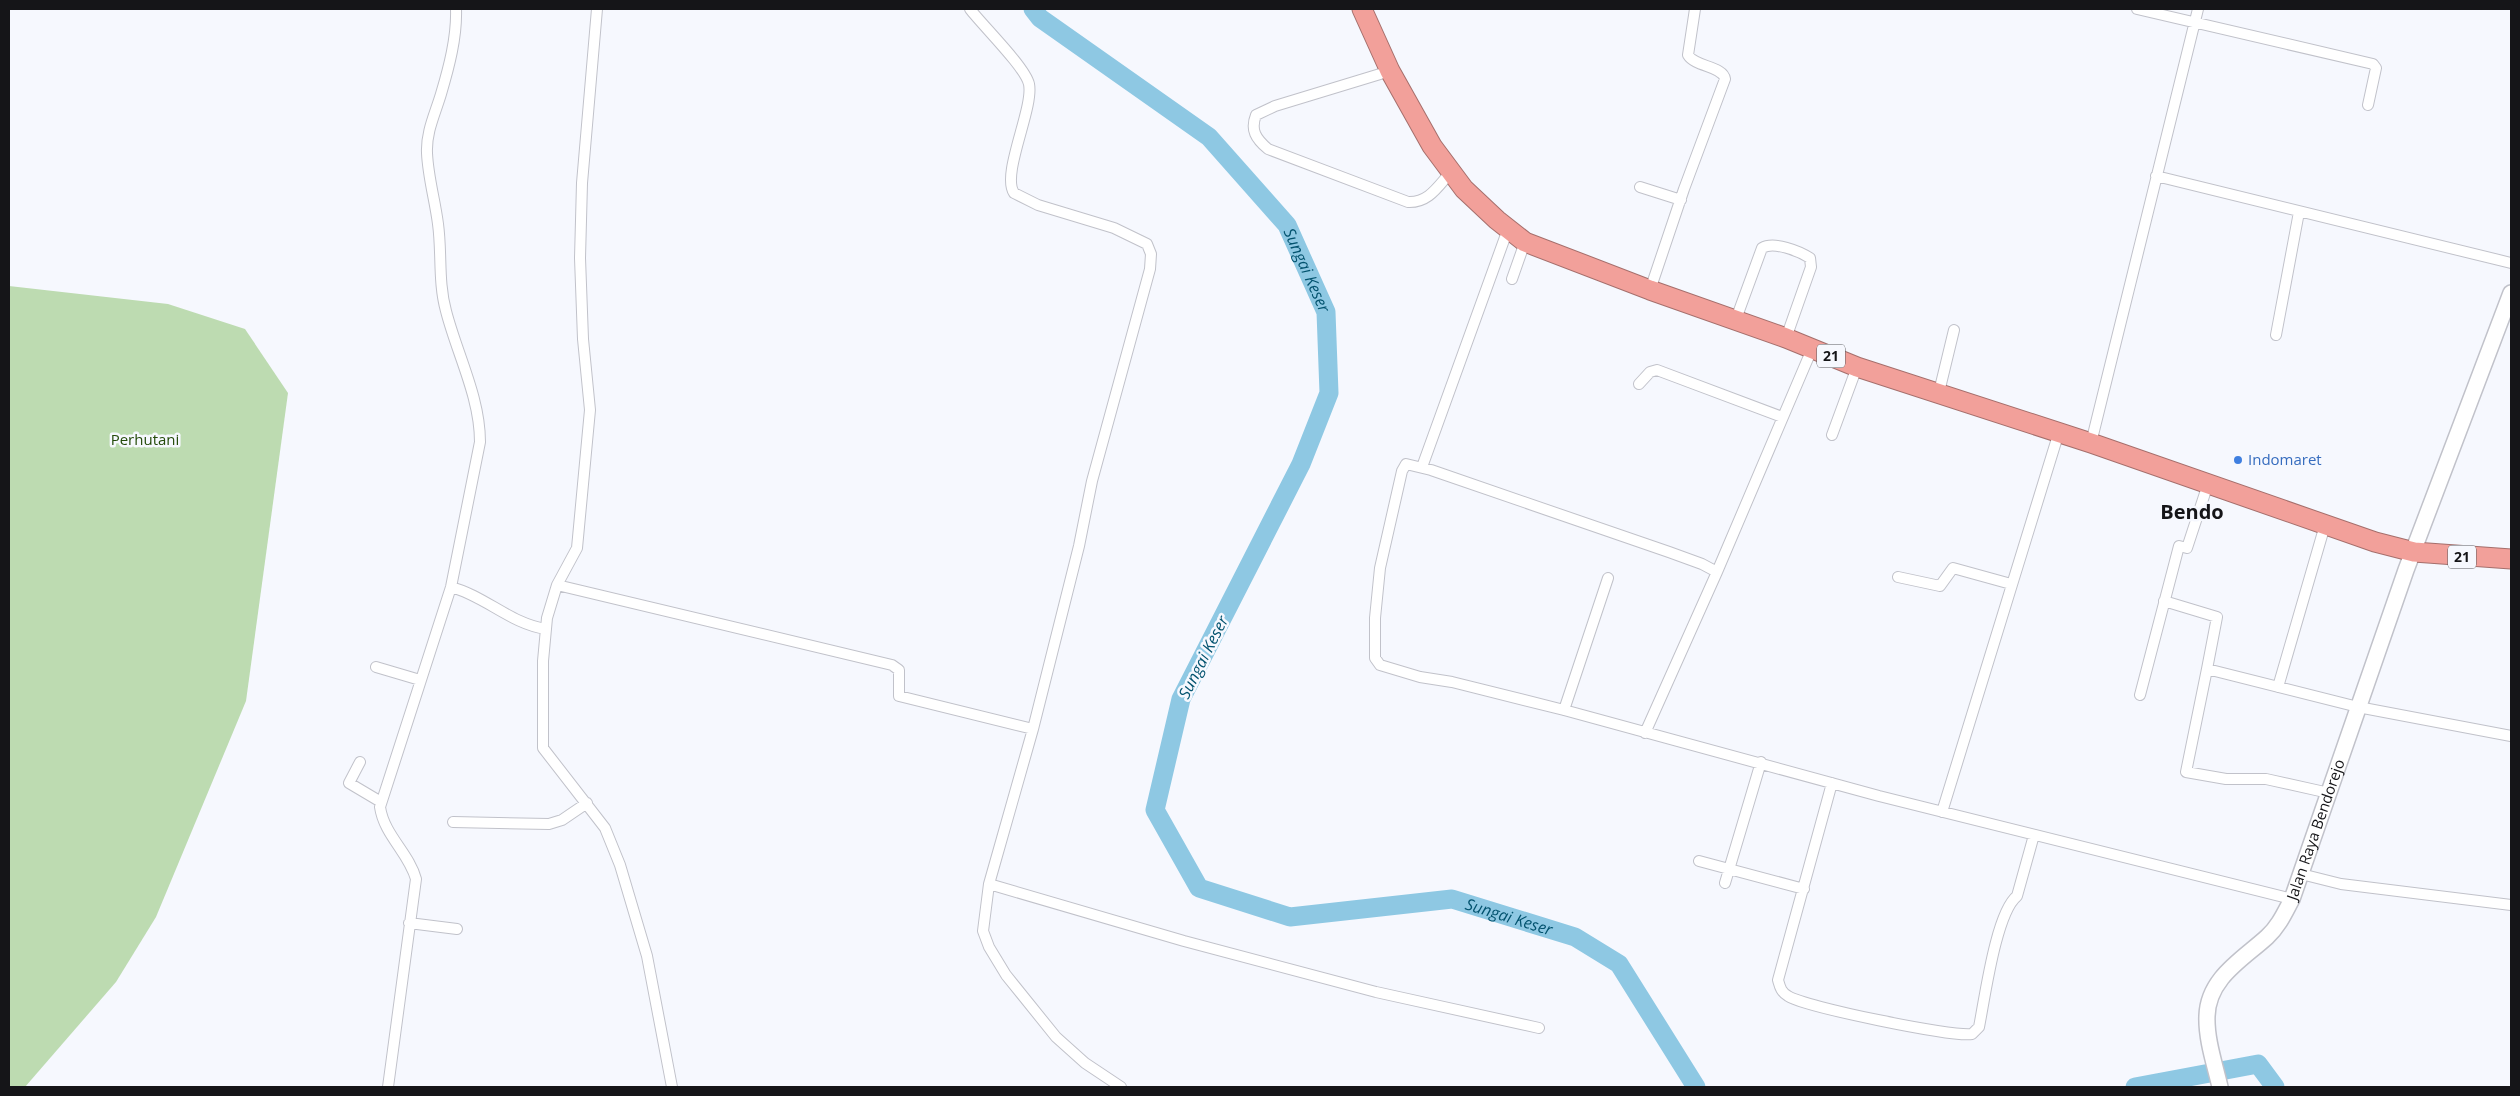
<svg xmlns="http://www.w3.org/2000/svg" width="2520" height="1096" font-family="'Open Sans',sans-serif">
<style>
.green{fill:#bddbb1}
.lines{fill:none;stroke-linecap:round;stroke-linejoin:round}
.river{stroke:#8ec8e3;stroke-width:19}
.street-casing{stroke:#c1c2ca;stroke-width:12}
.secondary-casing{stroke:#c1c2ca;stroke-width:18}
.highway-casing{stroke:#a56f6c;stroke-width:21}
.street{stroke:#fff;stroke-width:10}
.secondary{stroke:#fff;stroke-width:15}
.highway{stroke:#f2a09a;stroke-width:19}
.shop-dot{fill:#3f7fe0;stroke:#f6f8fe;stroke-width:2}
.labels{text-anchor:middle;stroke-width:5;stroke-linejoin:round;paint-order:stroke}
.shield{fill:#f6f8fe;stroke:#58595d;stroke-width:1}
.shield-label{font-size:14px;font-weight:bold;fill:#151518}
.park-label{font-size:15px;fill:#244b0a;stroke:#f6f8fe}
.shop-label{font-size:15px;fill:#366cbe;stroke:#f6f8fe;text-anchor:start}
.street-label{font-size:15px;fill:#151518;stroke:#f6f8fe}
.water-label{font-size:16px;font-style:italic;fill:#03536f;stroke:#f6f8fe}
.district-label{font-size:20px;font-weight:bold;fill:#151518;stroke:#f6f8fe}
</style>
<rect width="100%" height="100%" fill="#f6f8fe"/>
<path class="green" d="M9,286L168,304L245,329L288,393L246,701L156,917L116,982L25,1087H9Z"/>
<g class="lines">
<g class="river">
<path id="s1" d="M1033,9L1040,18L1209,137L1287,225L1326,312L1329,393L1301,464L1181,699L1155,810L1199,888L1290,917L1452,899L1575,937L1619,964L1696,1087"/>
<path d="M2135,1087L2258,1064L2275,1087"/>
</g>
<g class="street-casing">
<path id="street" d="M597,9L582,183L580,258L583,339L590,410L588,431L577,548L557,585L547,618L543,661V748L605,828L620,865L647,956L672,1087
M970,9C983,26 1025,67 1029,84C1034,108 1001,174 1014,193L1038,205L1114,228L1147,244L1151,254L1150,269L1092,481L1079,546L1033,729L989,884L983,931L989,947L1006,975L1056,1037L1085,1063L1121,1087
M2137,9L2373,64L2376,68L2368,105
M1390,71L1275,106L1256,115C1250,130 1256,139 1268,149L1408,202C1429,203 1438,186 1451,172
M2156,176L2511,263
M1640,187L1681,200
M1512,279L1525,242
M1650,290L1684,189L1725,79C1723,66 1695,67 1688,55L1695,9
M1736,319L1762,248C1774,241 1799,251 1810,258L1811,267L1786,338
M2276,335L2299,212
M1639,384L1650,372L1657,370L1782,417
M1939,392L1954,330
M1832,435L1857,367
M2091,443L2198,9
M1422,467L1508,229
M1717,572L1702,564L1669,552L1431,470L1406,464L1402,471L1380,568L1375,618V658L1380,665L1420,677L1452,682L1564,710L1879,796L2292,899
M1898,577L1940,586L1953,568L2011,584
M557,585L892,665L899,670V696L1033,729
M451,587C485,596 511,624 546,629
M2164,601L2217,617L2207,669
M376,667L420,680
M2278,687L2325,525
M2140,695L2179,546L2187,548L2208,484
M1564,710L1608,578
M1645,733L1717,572L1812,349
M360,762L349,783L381,802
M1832,783L1778,980C1780,987 1781,992 1788,996C1805,1007 1952,1037 1972,1034L1979,1027C1985,997 1996,913 2017,896L2034,835
M2329,793L2266,779H2226L2186,772L2207,669L2358,707L2511,736
M1942,812L2059,432
M453,822L549,824L562,820L587,803
M1699,861L1804,889
M2301,874L2341,884L2511,905
M1725,883L1761,762
M989,884L1184,941L1376,992L1539,1028
M409,923L457,929
M388,1087L416,879C409,853 384,835 380,807L451,587L480,442C480,397 457,354 446,311C438,282 442,253 438,224C435,200 428,177 427,153C426,132 435,114 441,94C449,67 457,37 456,9"/>
</g>
<g class="secondary-casing">
<g id="secondary">
<path id="s2" d="M2220,1087C2215,1065 2206,1039 2207,1016C2208,978 2243,959 2267,937C2279,926 2285,912 2292,899L2406,570L2511,293"/>
</g>
</g>
<g class="highway-casing">
<path id="highway" d="M1362,9L1390,71L1432,146L1464,189L1497,220L1525,242L1650,290L1786,338L1857,367L2091,443L2375,542L2414,552L2511,559"/>
</g>
<use href="#street" class="street"/>
<use href="#secondary" class="secondary"/>
<use href="#highway" class="highway"/>
</g>
<circle class="shop-dot" cx="2238" cy="460" r="5"/>
<g class="labels">
<g class="shield">
<rect x="1817" y="344.5" width="28" height="23" rx="4"/>
<rect x="2448" y="545.5" width="28" height="23" rx="4"/>
</g>
<g class="shield-label">
<text x="1831" y="361">21</text>
<text x="2462" y="562">21</text>
</g>
<g class="park-label">
<text x="145" y="445">Perhutani</text>
</g>
<g class="shop-label">
<text x="2248" y="465">Indomaret</text>
</g>
<g class="street-label">
<text dy="5" stroke="none"><textPath href="#s2" startOffset="294">Jalan Raya Bendorejo</textPath></text>
</g>
<g class="water-label">
<text dy="6" stroke="none"><textPath href="#s1" startOffset="385">Sungai Keser</textPath></text>
<text transform="translate(1203 657) rotate(-63)" y="6">Sungai Keser</text>
<text dy="6" stroke="none"><textPath href="#s1" startOffset="1374">Sungai Keser</textPath></text>
</g>
<g class="district-label">
<text x="2192" y="519">Bendo</text>
</g>
</g>
<rect width="2520" height="1096" fill="none" stroke="#151518" stroke-width="20"/>
</svg>
